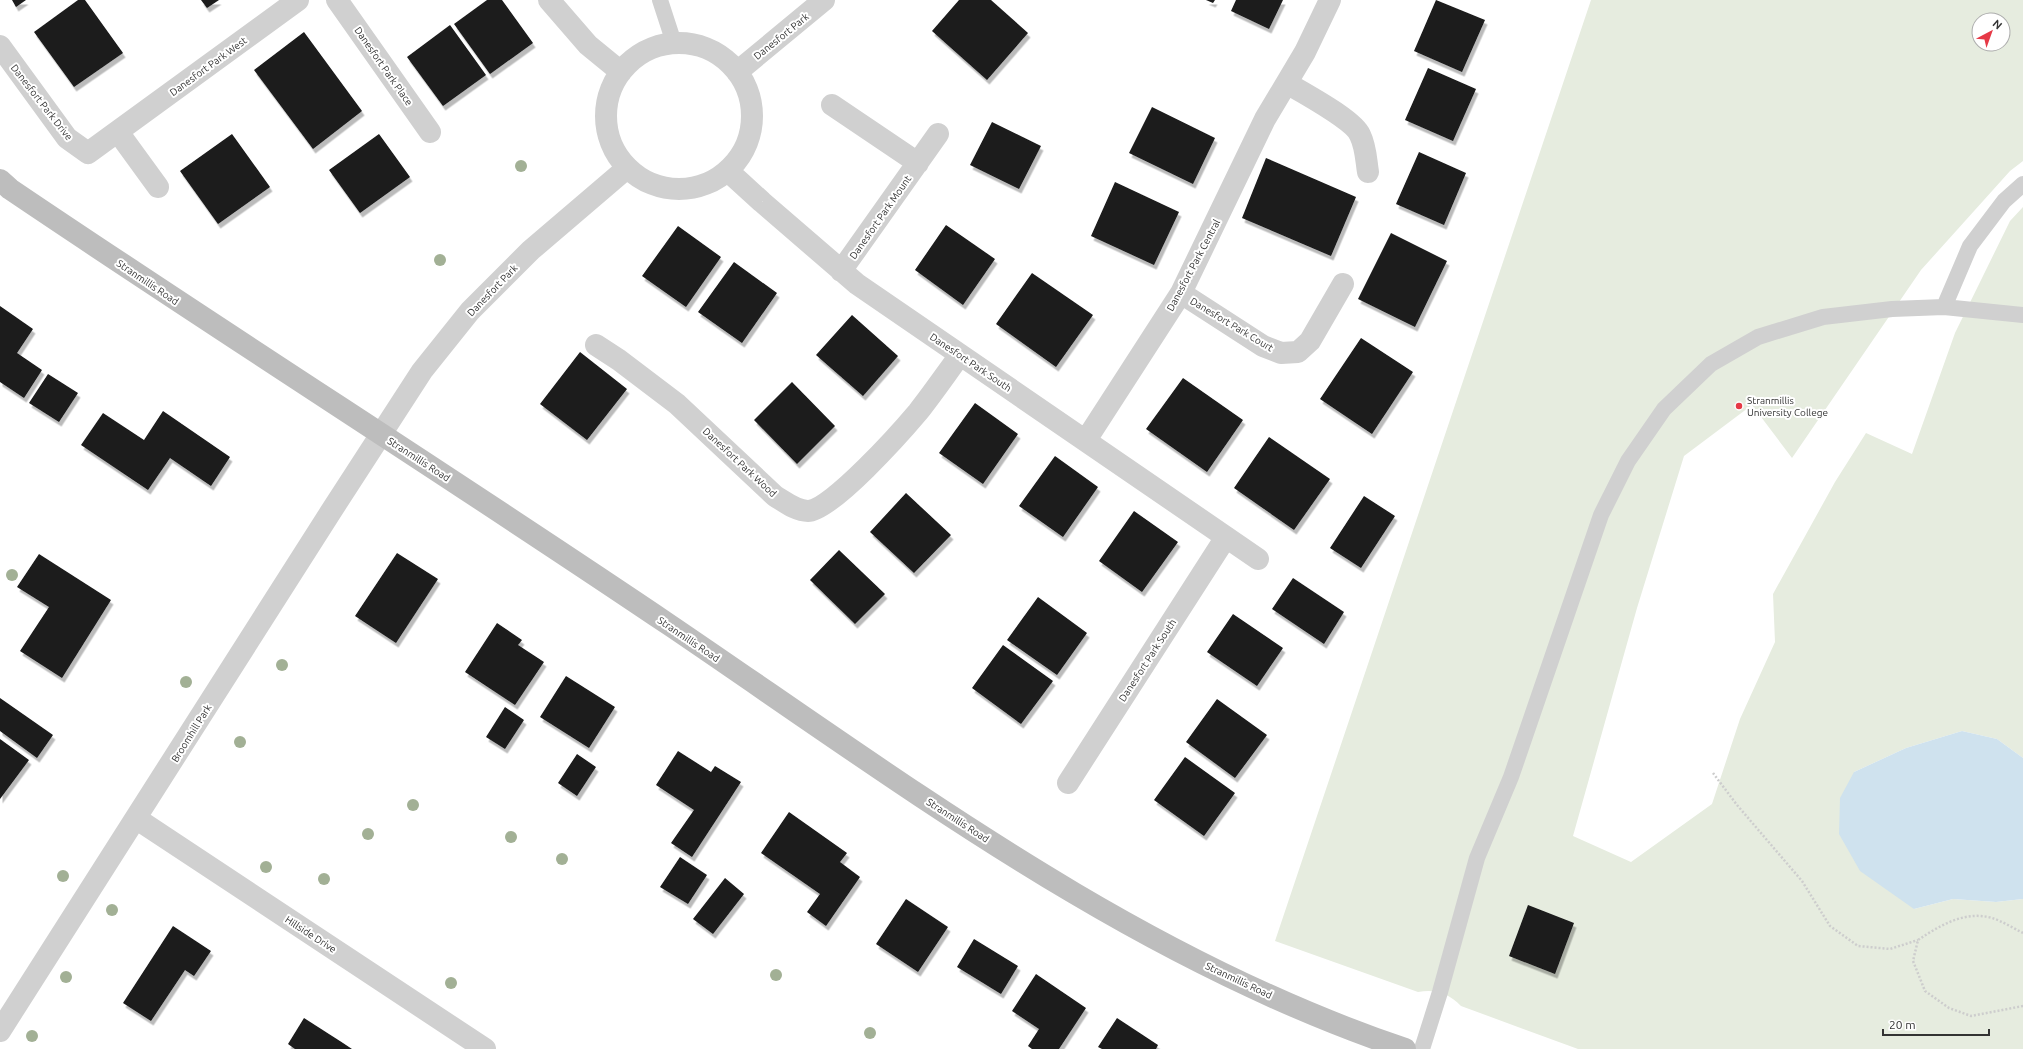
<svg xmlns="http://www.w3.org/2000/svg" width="2023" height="1049" font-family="Ubuntu,sans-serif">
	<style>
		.green { fill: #e6ecdf; fill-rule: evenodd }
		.water { fill: #cfe2ee }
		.building { fill: #1a1a1a; filter: url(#shadow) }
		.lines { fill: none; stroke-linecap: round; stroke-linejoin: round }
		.path { stroke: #cdcdcd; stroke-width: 2.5; stroke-dasharray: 2 2; stroke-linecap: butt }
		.lane { stroke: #d0d0d0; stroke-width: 16 }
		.street { stroke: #d0d0d0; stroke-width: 22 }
		.secondary { stroke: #bdbdbd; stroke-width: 22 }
		.tree { fill: #a2b095 }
		.poi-dot { fill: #e63946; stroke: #fff; stroke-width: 1.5 }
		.labels { text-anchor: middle; stroke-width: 4; stroke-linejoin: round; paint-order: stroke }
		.street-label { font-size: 10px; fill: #333; stroke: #fff }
		.poi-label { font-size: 10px; fill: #333; stroke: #fff; text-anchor: start }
	</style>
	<defs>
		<filter id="shadow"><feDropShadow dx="2.5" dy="4.5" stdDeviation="0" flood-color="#0004"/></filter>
	</defs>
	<rect width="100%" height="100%" fill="#fff"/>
	<path class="green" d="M1591,0H2023V161L2010,171L1921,270L1792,458L1752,405L1684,456L1637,608L1573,836L1631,862L1712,804L1740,719L1775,642L1773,594L1835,482L1866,433L1912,454L1955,333L2010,221L2023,207V758L1997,739L1962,731L1906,748L1854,772L1914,909L1953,899L1996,902L2023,899V1049H1578L1461,1006C1448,993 1436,989 1418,992L1275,941ZM1979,20H2003V44H1979Z"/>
	<path class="water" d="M1962,731L1997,739L2023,758V899L1996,902L1953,899L1914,909L1860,871L1839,834L1840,798L1854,772L1906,748Z"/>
	<path class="building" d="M12,0H26L16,7Z
		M78,0H85L123,53L74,87L34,32Z
		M201,0H219L207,8Z
		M487,0H502L533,43L490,74L454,24Z
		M959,0H991L1028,33L987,80L932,31Z
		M1206,0H1215L1213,3Z
		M1236,0H1283L1269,29L1231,11Z
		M1436,0L1485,20L1462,72L1414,51Z
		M450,25L486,75L443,106L407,57Z
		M304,32L362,111L313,149L254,70Z
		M1428,68L1476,89L1453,141L1405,120Z
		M1152,107L1215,138L1193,184L1129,153Z
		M992,122L1041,146L1019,189L970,165Z
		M232,134L270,187L218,224L180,171Z
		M379,134L410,177L360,213L329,170Z
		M1419,152L1466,173L1444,225L1396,204Z
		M1266,158L1356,197L1331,256L1242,218Z
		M1115,182L1179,212L1154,265L1091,236Z
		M946,225L995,259L963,305L915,270Z
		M678,226L721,257L686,307L642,276Z
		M1391,233L1447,261L1415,327L1358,299Z
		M734,262L777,293L742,343L698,312Z
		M1032,273L1093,315L1056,367L996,324Z
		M0,306L33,329L17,353L42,370L24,398L0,382Z
		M852,315L898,356L863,396L816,355Z
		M1361,338L1413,372L1372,434L1320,399Z
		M580,352L627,389L587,440L540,404Z
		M48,374L78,393L59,422L29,403Z
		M1183,378L1243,420L1207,472L1146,429Z
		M792,382L835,426L797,464L754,420Z
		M975,403L1018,434L983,484L939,453Z
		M163,411L230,457L211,486L170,458L148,490L81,445L103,413L144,440Z
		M1269,437L1330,479L1294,530L1234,488Z
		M1055,456L1098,487L1063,537L1019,506Z
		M906,493L951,535L914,573L870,532Z
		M1364,496L1395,516L1361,568L1330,548Z
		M1134,511L1178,542L1142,592L1099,561Z
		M839,550L885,594L855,624L810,580Z
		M397,553L438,579L396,643L355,616Z
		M39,554L111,600L62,678L20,651L49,607L17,587Z
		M1293,578L1344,612L1324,644L1272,609Z
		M1038,597L1087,633L1057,675L1007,640Z
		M1233,614L1283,648L1257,686L1207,652Z
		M497,623L522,640L518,645L544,662L515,705L465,672Z
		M1003,645L1053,681L1021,724L972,688Z
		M566,676L615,707L589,748L540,717Z
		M0,698L53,735L37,758L0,731Z
		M1217,699L1267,735L1235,778L1186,742Z
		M505,707L524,720L505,749L486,737Z
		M0,739L29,760L0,799Z
		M678,751L711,772L715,766L741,782L692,857L671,843L694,810L656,785Z
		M577,754L596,767L577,796L558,783Z
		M1185,757L1235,793L1204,836L1154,800Z
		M789,812L847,853L840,862L860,877L826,926L807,912L820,894L761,853Z
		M680,857L707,875L688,904L660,887Z
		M725,878L744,894L713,934L693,919Z
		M906,899L948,927L918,972L876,944Z
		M1528,905L1574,923L1555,974L1509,956Z
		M173,926L211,951L194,976L185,970L151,1021L123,1003Z
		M974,939L1018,966L1001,994L957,967Z
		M1036,974L1086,1008L1059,1049H1032L1028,1046L1039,1029L1012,1011Z
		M304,1018L343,1043L352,1049H295L288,1044Z
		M1117,1018L1158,1045L1156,1049H1102L1098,1047Z"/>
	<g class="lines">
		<path class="path" d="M1713,773L1737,805L1802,881L1830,926L1858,946L1890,949L1918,940
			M2023,933C2013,928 2002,921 1992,918C1965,910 1939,926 1918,940L1913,961L1925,991L1949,1008L1971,1016L2023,1006"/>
		<path class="lane" d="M660,0L674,43
			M1944,307L1970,246L2004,201L2023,184
			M1422,1049L1440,992L1477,858L1511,777L1601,515L1628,461L1664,409L1711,364L1758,337L1823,317L1892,309L1944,307L2023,315"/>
		<path class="street" d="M337,0L430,132
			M549,0L588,45L621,72
			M606 116a73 73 0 1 1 146 0a73 73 0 1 1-146 0Z
			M0,46L67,138L88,153L298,0
			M737,72L824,0
			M1287,83C1304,94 1353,119 1360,135C1366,147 1366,160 1368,172
			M832,105L918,163
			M118,132L158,187
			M728,171L762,202L857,284L1258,559
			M841,271L938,134
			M1181,293L1263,346L1281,353L1298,352L1310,341L1343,284
			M596,345L619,360L677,404L775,496C785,502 796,511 808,511C831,511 902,431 918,412C933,393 946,374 960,355
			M1086,440L1181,293L1265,119L1305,52L1330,0
			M1068,783L1226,537
			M137,819L485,1049
			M0,1031L330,513L422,371L470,311L531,250L627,168"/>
		<path class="secondary" d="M0,180L10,189C229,337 452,478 671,626C904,784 1134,958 1405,1049"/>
	</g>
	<g class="tree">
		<circle cx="521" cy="166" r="6"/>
		<circle cx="440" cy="260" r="6"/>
		<circle cx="12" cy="575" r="6"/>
		<circle cx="282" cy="665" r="6"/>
		<circle cx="186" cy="682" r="6"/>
		<circle cx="240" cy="742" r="6"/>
		<circle cx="413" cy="805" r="6"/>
		<circle cx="368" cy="834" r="6"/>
		<circle cx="511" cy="837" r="6"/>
		<circle cx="562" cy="859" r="6"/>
		<circle cx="266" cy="867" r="6"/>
		<circle cx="63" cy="876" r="6"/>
		<circle cx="324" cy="879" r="6"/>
		<circle cx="112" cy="910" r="6"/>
		<circle cx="776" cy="975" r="6"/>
		<circle cx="66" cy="977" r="6"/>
		<circle cx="451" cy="983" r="6"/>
		<circle cx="870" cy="1033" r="6"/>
		<circle cx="32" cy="1036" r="6"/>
	</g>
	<circle class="poi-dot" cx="1739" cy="406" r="4"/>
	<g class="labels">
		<g class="street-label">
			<text transform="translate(781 36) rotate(-39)" y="4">Danesfort Park</text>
			<text transform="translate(208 66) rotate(-36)" y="4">Danesfort Park West</text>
			<text transform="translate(384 66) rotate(55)" y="4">Danesfort Park Place</text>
			<text transform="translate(42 102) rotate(52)" y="4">Danesfort Park Drive</text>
			<text transform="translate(880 217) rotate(-55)" y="4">Danesfort Park Mount</text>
			<text transform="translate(1193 265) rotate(-62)" y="4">Danesfort Park Central</text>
			<text transform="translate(148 282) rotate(34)" y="4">Stranmillis Road</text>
			<text transform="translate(492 290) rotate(-46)" y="4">Danesfort Park</text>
			<text transform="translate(1232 324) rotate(31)" y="4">Danesfort Park Court</text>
			<text transform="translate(971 362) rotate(34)" y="4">Danesfort Park South</text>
			<text transform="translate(419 459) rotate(33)" y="4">Stranmillis Road</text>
			<text transform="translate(740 462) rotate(43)" y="4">Danesfort Park Wood</text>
			<text transform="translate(689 639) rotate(34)" y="4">Stranmillis Road</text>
			<text transform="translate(1147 660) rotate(-57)" y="4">Danesfort Park South</text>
			<text transform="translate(191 733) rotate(-58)" y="4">Broomhill Park</text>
			<text transform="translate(958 820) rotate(33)" y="4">Stranmillis Road</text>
			<text transform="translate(311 934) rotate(33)" y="4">Hillside Drive</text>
			<text transform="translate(1239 980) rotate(25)" y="4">Stranmillis Road</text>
		</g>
		<g class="poi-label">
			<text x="1747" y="404">Stranmillis<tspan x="1747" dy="12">University College</tspan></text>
		</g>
	</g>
	<g transform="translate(1991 32) rotate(41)"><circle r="19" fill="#ffffff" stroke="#adadad"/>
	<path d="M0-3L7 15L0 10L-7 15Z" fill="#e63946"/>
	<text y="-6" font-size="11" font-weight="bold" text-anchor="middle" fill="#333333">N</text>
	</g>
	<path d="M1883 1029v6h106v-6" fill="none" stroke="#333333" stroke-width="2"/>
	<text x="1889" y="1029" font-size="12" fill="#333333" stroke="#ffffff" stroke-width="3" paint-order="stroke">20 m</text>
</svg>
